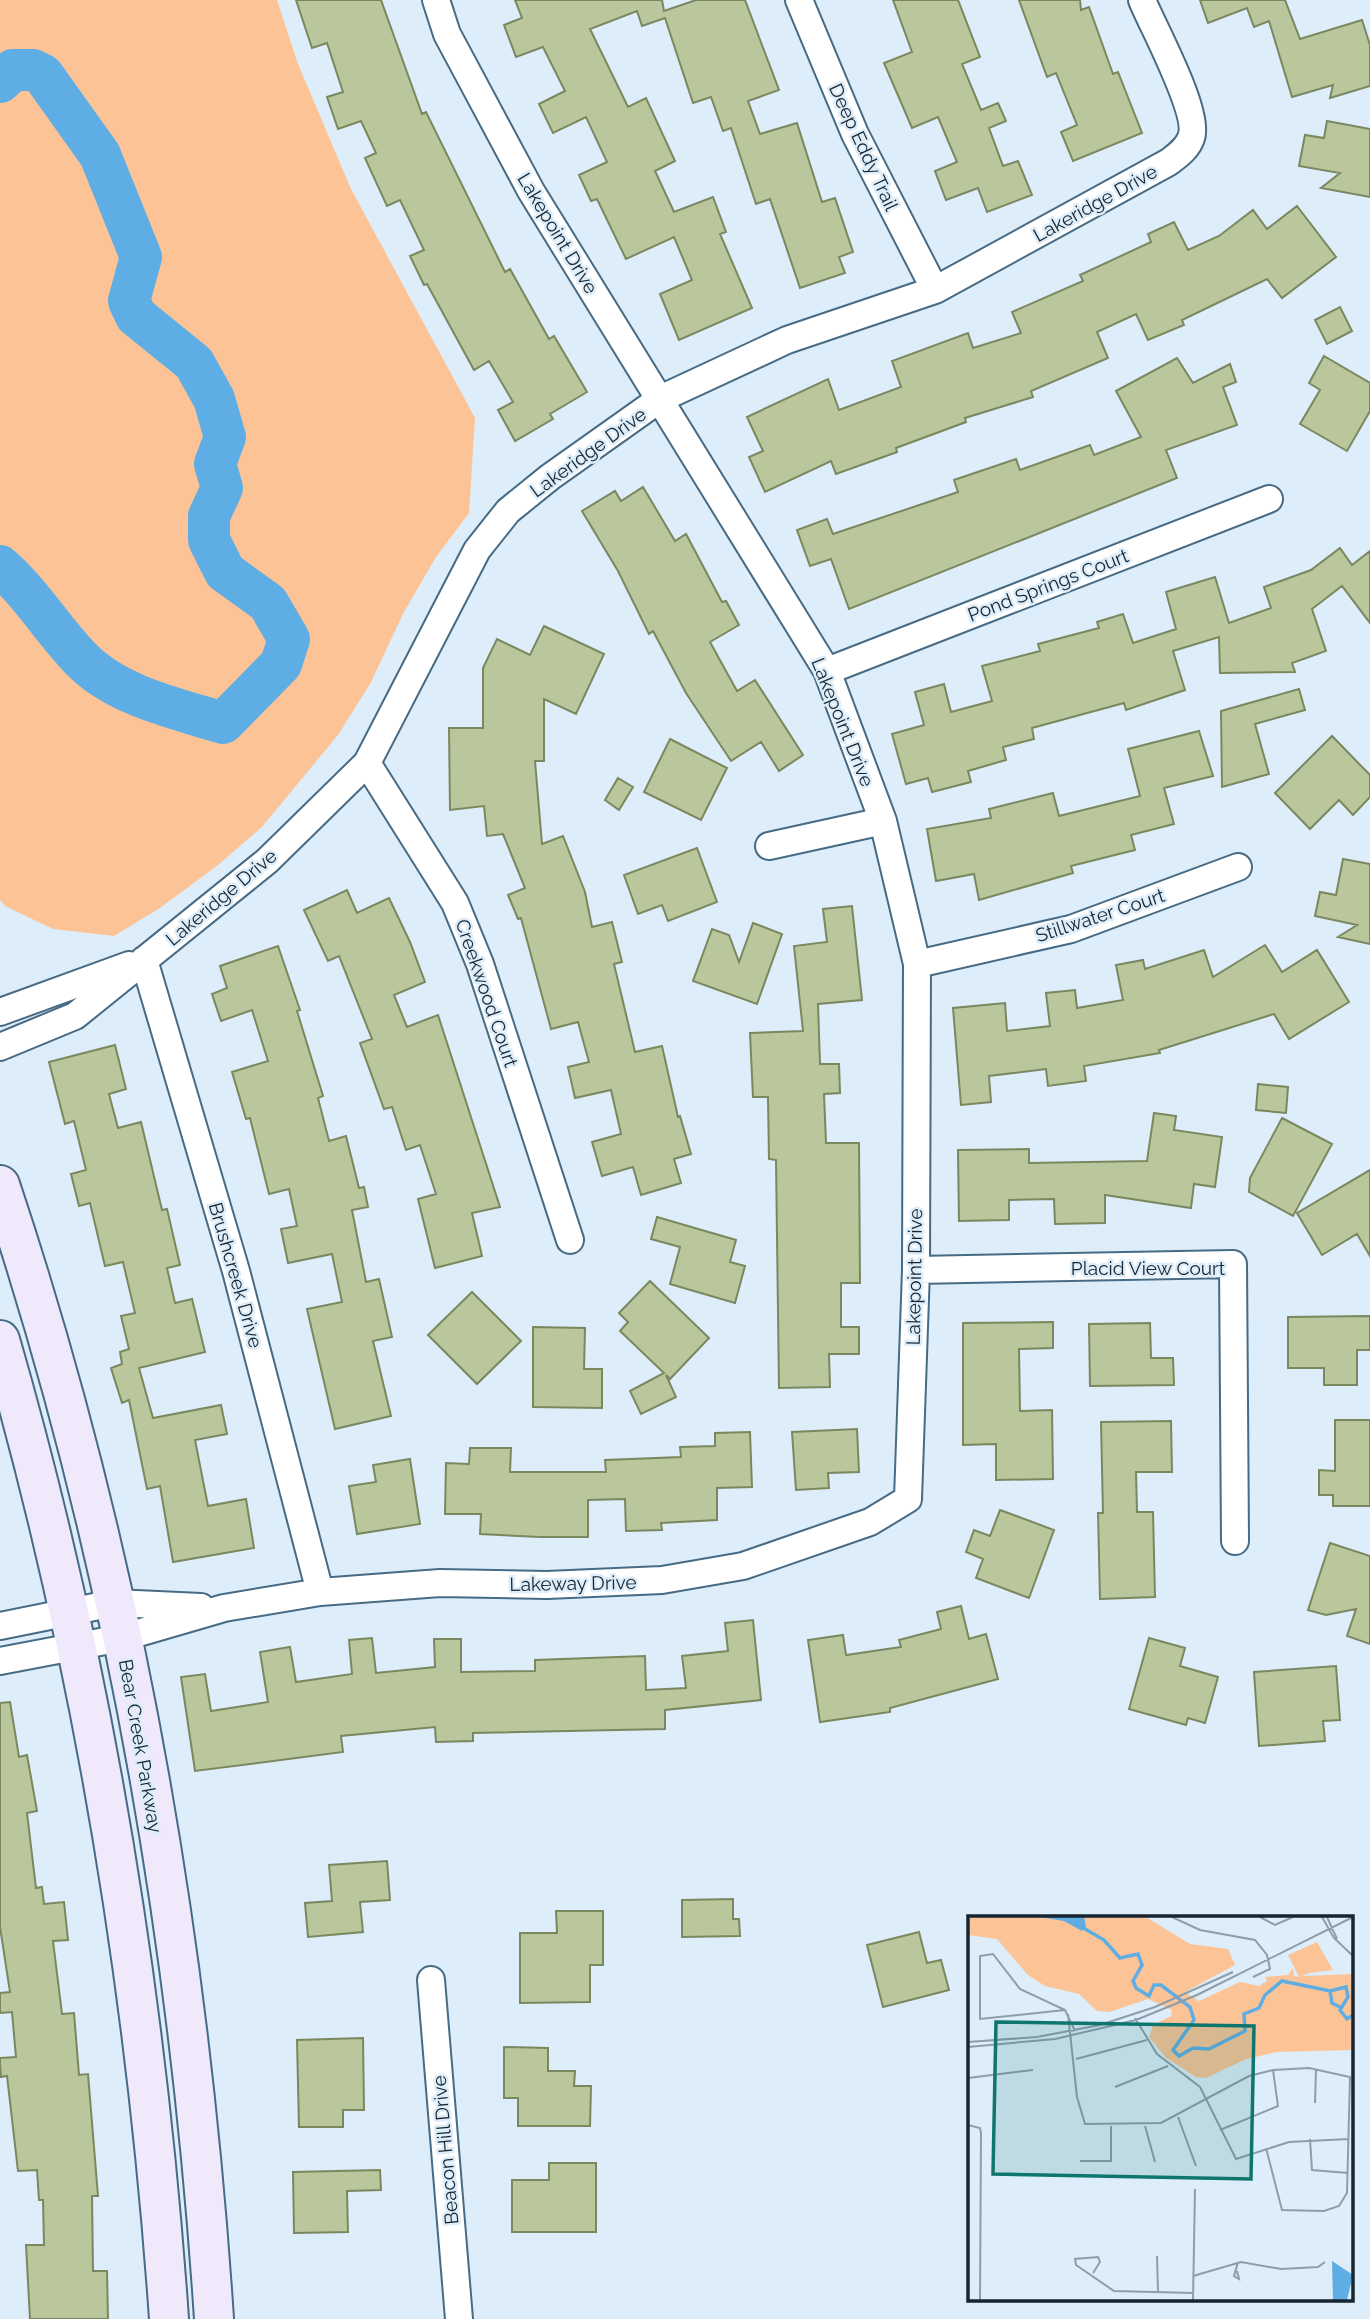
<svg xmlns="http://www.w3.org/2000/svg" width="1370" height="2319" font-family="Raleway,sans-serif">
	<style>
		.green { fill: #fcc496 }
		.lines { fill: none; stroke-linecap: round; stroke-linejoin: round }
		.river { stroke: #5eade4; stroke-width: 42 }
		.building { fill: #bac79d; stroke: #7b875f; stroke-width: 2 }
		.street-casing { stroke: #476b85; stroke-width: 30 }
		.secondary-casing { stroke: #476b85; stroke-width: 42 }
		.street { stroke: #fff; stroke-width: 26 }
		.secondary { stroke: #efe9fb; stroke-width: 38 }
		.labels { text-anchor: middle; stroke-width: 5; stroke-linejoin: round; paint-order: stroke }
		.street-label { font-size: 19px; fill: #162530; stroke: #ddedf9 }
		.inset-river { fill: none; stroke: #5eade4; stroke-width: 3.5 }
		.inset-road { fill: none; stroke: #8d9da9; stroke-width: 2 }
		.view { fill: #0f766e; fill-opacity: 0.15; stroke: #0f766e; stroke-width: 3.5 }
		.inset-edge { fill: none; stroke: #162530; stroke-width: 3.5 }
	</style>
	<rect width="100%" height="100%" fill="#ddedf9"/>
	<path class="green" d="M0,0H277L298,64L351,189L475,418L469,513L436,557L404,612L370,684L338,735L261,828L218,865L160,908L114,936L53,929L5,906L0,900Z"/>
	<g class="lines">
		<path class="river" d="M0,82L13,70H33L43,75L100,155L141,257L129,301L136,316L194,363L214,399L225,437L215,464L222,488L209,516V540L225,572L268,603L289,639L281,664L223,723C175,708 117,696 81,659C53,630 31,593 0,566"/>
	</g>
	<path class="building" d="M296,0H381L422,114L426,112L505,272L510,269L549,339L554,336L587,392L550,414L553,419L515,441L498,410L513,402L489,361L474,370L427,284L424,285L410,256L424,250L400,200L387,206L365,158L376,153L361,121L338,129L327,97L343,92L327,43L312,48Z
		M515,0H662L664,11L696,0H745L779,90L748,101L760,134L797,123L822,202L835,198L853,252L839,257L845,273L800,288L770,199L756,204L731,128L723,131L711,97L693,103L665,18L642,26L637,11L590,29L628,107L646,98L675,161L655,171L674,212L713,197L726,232L720,234L752,308L679,340L660,294L692,280L674,237L626,259L597,199L591,201L579,175L607,162L586,117L553,133L539,104L565,91L543,47L516,57L504,25L522,18Z
		M893,0H958L980,57L962,64L981,110L998,103L1006,121L989,128L1003,166L1018,161L1032,195L987,212L978,188L946,200L935,171L957,162L938,117L912,128L884,63L912,52Z
		M1019,0H1080L1081,10L1089,7L1113,74L1118,72L1142,133L1073,161L1061,132L1077,125L1056,73L1047,77Z
		M1200,0H1285L1300,39L1362,20L1370,45V86L1330,98L1333,85L1292,97L1269,21L1254,27L1247,8L1208,23Z
		M1327,121L1370,129V197L1321,188L1340,173L1299,166L1305,135L1324,138Z
		M1297,206L1336,257L1282,298L1267,279L1182,320L1184,325L1148,340L1136,314L1097,332L1108,358L1031,391L1033,397L965,418L966,422L896,448L897,452L836,474L831,461L765,492L749,457L763,451L747,417L828,379L839,410L901,387L892,361L968,333L973,348L1021,333L1012,312L1083,281L1080,275L1151,242L1148,234L1174,222L1188,250L1219,236L1253,210L1267,229Z
		M1340,307L1352,331L1327,344L1315,320Z
		M1324,356L1370,383V411L1347,451L1300,424L1320,390L1309,383Z
		M1177,358L1193,383L1230,364L1236,382L1223,387L1237,425L1166,450L1177,478L849,609L831,559L810,566L797,530L827,519L833,534L958,492L954,480L1016,459L1020,470L1090,445L1094,455L1141,437L1116,391Z
		M643,487L675,541L686,534L722,602L726,601L739,625L710,642L737,691L755,680L803,755L779,771L761,742L731,761L686,693L653,631L649,634L618,571L582,511L615,491L621,501Z
		M1340,548L1352,565L1370,551V623L1342,586L1312,609L1326,651L1292,663L1295,672L1220,673L1219,637L1173,651L1185,690L1126,710L1124,703L1032,728L1034,739L1003,747L1006,760L968,771L971,782L932,792L928,778L906,784L892,734L924,725L915,692L944,684L951,712L992,701L982,666L1040,651L1038,644L1099,628L1097,622L1123,614L1133,643L1176,629L1166,592L1215,577L1229,623L1271,608L1264,587L1311,570Z
		M544,626L604,654L576,714L544,699V761H535L542,844L563,836L585,892L592,927L612,922L622,962L614,964L635,1052L662,1046L678,1117L680,1116L691,1154L674,1159L681,1183L641,1195L633,1167L602,1176L592,1142L621,1134L611,1090L575,1098L568,1067L589,1062L578,1022L551,1029L521,918L518,919L508,895L525,888L503,834L487,836L484,806L450,810L449,728H483V668L497,639L530,655Z
		M1299,689L1305,710L1255,724L1269,774L1222,787L1221,711Z
		M1199,731L1213,776L1164,788L1174,824L1131,835L1135,850L1071,866L1073,873L979,900L974,874L936,881L927,829L991,818L989,809L1053,793L1059,816L1140,796L1128,749Z
		M1332,736L1370,775V797L1353,815L1339,800L1310,829L1275,793Z
		M670,739L727,768L701,820L644,792Z
		M618,778L633,787L619,810L605,800Z
		M697,848L717,902L668,921L662,905L638,914L624,875Z
		M1343,859L1370,864V944L1338,937L1357,925L1315,916L1320,892L1336,895Z
		M347,890L357,913L389,898L410,942L425,982L394,995L407,1027L438,1015L500,1207L472,1213L482,1256L435,1268L418,1199L436,1194L420,1145L406,1150L392,1107L384,1109L360,1043L372,1039L339,956L328,961L304,910Z
		M852,906L862,1000L818,1004L820,1064H839L840,1093L824,1094L826,1143H859L860,1283H841V1327H859V1354H829L830,1387L779,1388L776,1160L769,1159L768,1097H753L750,1033L803,1031L794,946L827,942L823,909Z
		M753,923L782,934L757,1004L693,981L712,929L729,935L739,962Z
		M1265,945L1282,972L1317,950L1349,1002L1289,1039L1274,1014L1159,1050L1160,1053L1084,1066L1086,1081L1048,1086L1046,1069L989,1076L991,1102L961,1105L953,1008L1005,1003L1007,1031L1050,1026L1046,993L1075,990L1077,1008L1123,1000L1116,965L1143,960L1145,969L1204,950L1213,977Z
		M278,946L300,1010L297,1011L323,1096L318,1098L329,1141L346,1136L359,1188L364,1187L368,1207L352,1210L366,1282L379,1279L392,1337L373,1341L391,1416L335,1429L307,1309L342,1302L332,1254L288,1263L281,1229L297,1226L289,1189L269,1194L250,1118L246,1119L232,1072L268,1061L252,1010L221,1021L212,994L227,988L220,966Z
		M115,1045L126,1089L109,1094L118,1128L141,1122L162,1210L167,1209L180,1265L167,1268L175,1303L192,1299L205,1352L139,1368L153,1418L221,1405L227,1434L195,1440L208,1506L246,1499L254,1548L173,1562L160,1486L147,1489L129,1400L122,1403L111,1368L122,1364L120,1352L129,1349L121,1316L135,1313L123,1262L105,1266L90,1203L79,1206L71,1174L86,1170L74,1121L65,1124L49,1062Z
		M1258,1084L1288,1087L1286,1113L1256,1110Z
		M1154,1113L1176,1116L1174,1130L1222,1137L1215,1187L1194,1184L1191,1208L1105,1195V1223L1055,1224L1054,1199L1009,1200V1220L959,1221L958,1150L1029,1149V1163L1147,1161Z
		M1282,1118L1332,1144L1293,1216L1249,1192L1250,1178Z
		M1370,1170V1256L1357,1234L1322,1255L1297,1213Z
		M657,1217L736,1240L730,1262L745,1266L735,1303L670,1284L680,1247L651,1239Z
		M650,1281L709,1338L670,1379L666,1375L676,1397L641,1414L630,1391L664,1373L620,1331L628,1322L619,1313Z
		M472,1292L521,1341L477,1384L428,1335Z
		M1370,1316V1350H1357V1385H1324V1368H1288V1317Z
		M1053,1322V1348L1019,1349L1020,1411L1052,1410L1053,1479L996,1480V1444L963,1445V1323Z
		M1150,1323L1151,1358H1173L1174,1385L1090,1386L1089,1324Z
		M533,1327L585,1328L584,1369H602V1408L533,1407Z
		M1335,1420H1370V1506H1333V1495H1319V1470L1335,1471Z
		M1171,1421L1172,1472H1136L1137,1512H1153L1155,1597L1100,1599L1098,1513H1103L1101,1422Z
		M857,1429L859,1472L828,1473L829,1488L796,1490L792,1432Z
		M750,1432L752,1487L717,1488V1520L661,1523L662,1530L626,1531L625,1499L588,1500V1537H540L480,1534L481,1514H445L446,1463L469,1464L470,1448H511L510,1472H606L605,1460L681,1457L680,1447L715,1446V1433Z
		M410,1459L420,1524L357,1534L349,1486L376,1482L373,1465Z
		M1000,1510L1054,1530L1029,1598L976,1578L983,1559L966,1552L974,1530L990,1536Z
		M1330,1543L1370,1556V1644L1347,1636L1356,1609L1326,1615L1308,1610Z
		M961,1606L969,1639L986,1634L998,1679L890,1708V1712L820,1722L808,1640L843,1635L846,1655L901,1647L899,1640L941,1629L937,1612Z
		M753,1620L761,1700L665,1710V1729L473,1733V1741L436,1742L435,1727L341,1736L343,1752L195,1771L181,1677L205,1674L211,1711L268,1702L260,1652L290,1647L296,1682L352,1674L349,1640L372,1638L376,1673L435,1667L434,1639H461V1672L535,1671V1660L645,1656L646,1690L686,1688L682,1656L728,1651L725,1623Z
		M1149,1638L1185,1648L1180,1666L1218,1677L1205,1723L1188,1718L1186,1725L1129,1709Z
		M1336,1666L1340,1720L1323,1721L1325,1741L1259,1746L1254,1672Z
		M10,1702L19,1757L27,1755L37,1811L27,1813L36,1888L42,1887L44,1904L64,1902L68,1940L53,1941L62,2014L74,2013L79,2075L88,2074L98,2196H92L93,2271H107L108,2319H30L26,2245H44L43,2200H39L37,2170L18,2171L7,2076L1,2077L0,2063V2058L16,2057L12,2012L0,2013V1993L10,1992L0,1927V1703Z
		M387,1861L390,1900L360,1902L363,1932L308,1937L305,1903L332,1901L329,1865Z
		M733,1899V1919H739L740,1936L682,1937V1900Z
		M556,1911H603V1965H590V2002L520,2003V1933H557Z
		M919,1932L927,1963L941,1960L949,1990L883,2007L867,1945Z
		M363,2038L364,2110H343V2127H299L297,2040Z
		M504,2047L548,2048V2071H575L574,2086H591L590,2126H518V2098H504Z
		M549,2163H596V2232H512V2180H549Z
		M380,2170L381,2190L347,2191L348,2232L294,2233L293,2172Z"/>
	<g class="lines">
		<defs>
			<path id="street" d="M799,0L855,134L935,290
				M827,671L1269,499
				M367,763L455,903L480,964L570,1240
				M769,846L883,821
				M144,960L236,1271L320,1592
				M917,964L1071,929L1238,867
				M0,1012L129,965
				M0,1047L75,1016L267,861L367,763L477,550L508,511L550,477L660,399L787,340L935,290L1169,162C1178,155 1187,149 1191,138C1201,114 1153,27 1142,0
				M916,1270L1233,1264L1235,1541
				M0,1626L114,1603L201,1607
				M0,1661L121,1638L224,1608L320,1592L440,1583L547,1585L662,1580L743,1566L870,1522L908,1499L916,1270L917,964L883,821L827,671L531,191L447,34L436,0
				M431,1980L459,2319"/>
			<path id="secondary" d="M0,1185C122,1550 189,1936 214,2319
				M0,1340C92,1659 146,1988 169,2319"/>
		</defs>
		<use href="#street" class="street-casing"/>
		<use href="#secondary" class="secondary-casing"/>
		<use href="#street" class="street"/>
		<use href="#secondary" class="secondary"/>
	</g>
	<g class="labels">
		<g class="street-label">
			<text transform="translate(864 147) rotate(65)" y="7">Deep Eddy Trail</text>
			<text transform="translate(1095 203) rotate(-29)" y="7">Lakeridge Drive</text>
			<text transform="translate(558 233) rotate(59)" y="7">Lakepoint Drive</text>
			<text transform="translate(588 452) rotate(-36)" y="7">Lakeridge Drive</text>
			<text transform="translate(1048 585) rotate(-21)" y="7">Pond Springs Court</text>
			<text transform="translate(843 722) rotate(68)" y="7">Lakepoint Drive</text>
			<text transform="translate(221 897) rotate(-40)" y="7">Lakeridge Drive</text>
			<text transform="translate(1100 915) rotate(-18)" y="7">Stillwater Court</text>
			<text transform="translate(487 993) rotate(71)" y="7">Creekwood Court</text>
			<text x="1148" y="1275">Placid View Court</text>
			<text transform="translate(236 1275) rotate(74)" y="7">Brushcreek Drive</text>
			<text transform="translate(914 1277) rotate(-89)" y="7">Lakepoint Drive</text>
			<text transform="translate(573 1583) rotate(-1)" y="7">Lakeway Drive</text>
			<text transform="translate(141 1746) rotate(80)" y="7">Bear Creek Parkway</text>
			<text transform="translate(445 2150) rotate(-95)" y="7">Beacon Hill Drive</text>
		</g>
	</g>
	<g transform="translate(968 1916)">
		<rect width="385" height="385" fill="#ddedf9"/>
		<path d="M0,1H178L222,28L260,33L267,49L217,76L231,85L272,66L291,70L299,65L297,61L320,59L325,52L326,60L331,61L320,39L349,26L365,54L341,57L334,60L385,58V134L309,136L278,143L238,162L228,161L198,142L181,121L185,109L203,100L204,94L180,83L141,96L129,95L111,78L77,70L60,59L29,23L0,19Z" fill="#fcc496"/>
		<path d="M72,1H116L118,10L114,15L96,5ZM364,345L385,359L379,384H365Z" fill="#5eade4"/>
		<path class="inset-river" d="M112,10L136,24L152,42L170,38L174,49L165,65L168,72L181,80L186,69H193L222,91L226,104L205,134L211,140L225,132L241,133L277,115L276,98L291,92L297,79L314,65L362,75L378,71L380,81L372,94L379,103L385,99M362,75L364,87L372,91"/>
		<path class="inset-road" d="M204,1L232,14L287,24L299,39L302,53L285,61M292,1L307,9L325,1M354,1L366,22L385,40M359,1L369,23M97,94L12,103V40L25,38L52,73L97,94L107,115M100,98L109,181L117,208L193,207L281,160L305,154L341,152L382,161L379,277L371,290L356,295L314,294L298,232M167,102L189,138L232,171L268,243L321,226L381,223M0,126L69,121L132,109L187,91L265,56M0,131L87,123L168,104L229,79L385,1M108,143L179,124M0,162L65,154M147,171L200,150M347,187L348,153M210,201L228,250M0,209L12,212L13,217L12,384M177,210L187,246M252,214L310,190L305,154M342,223L344,254L380,257M112,245H143V210M189,340L190,376M269,355L271,363L266,360L270,346M125,357L132,346L130,341L107,343L108,349L146,375L225,377M225,360L273,346L313,353L350,351L357,346M225,384L227,273"/>
		<path class="view" d="M28,106L286,110L283,263L25,258Z"/>
		<rect width="385" height="385" class="inset-edge"/>
	</g>
</svg>
